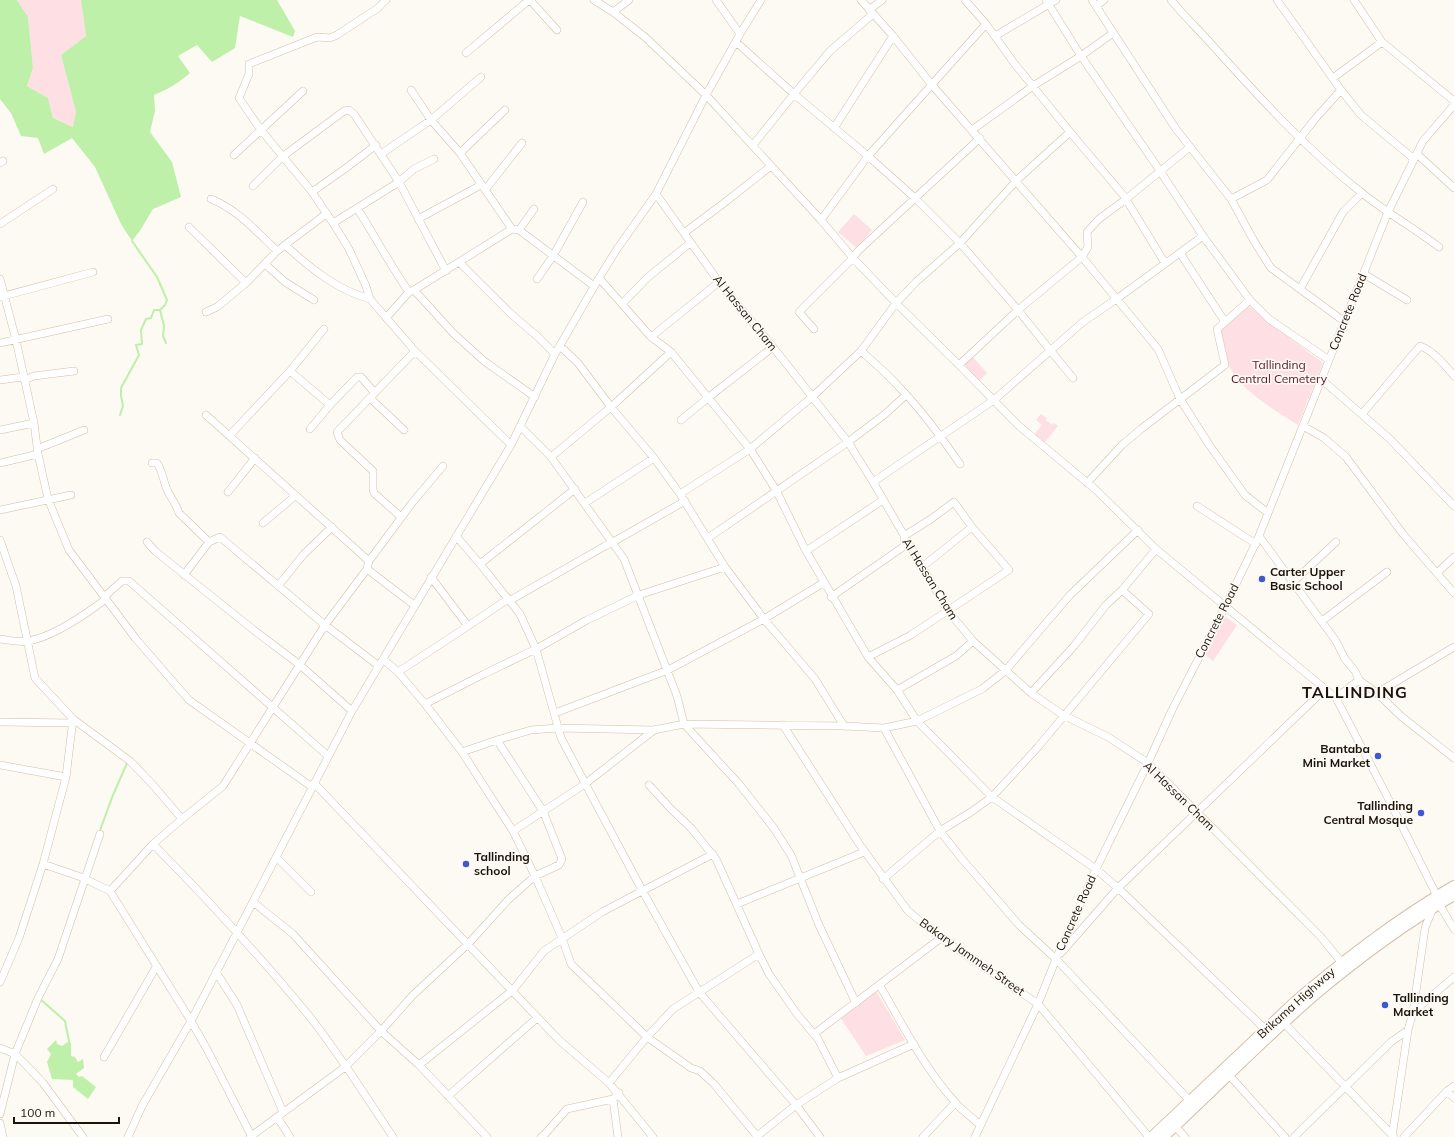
<svg xmlns="http://www.w3.org/2000/svg" width="1454" height="1137" font-family="Mulish,sans-serif">
	<style>
		.green { fill: #fddfe4 }
		.water { fill: #bef0a9 }
		.lines { fill: none; stroke-linecap: round; stroke-linejoin: round }
		.stream { stroke: #bef0a9; stroke-width: 2 }
		.minor-casing { stroke: #d4bea4; stroke-width: 8 }
		.highway-casing { stroke: #d4bea4; stroke-width: 12 }
		.minor { stroke: #fff; stroke-width: 7 }
		.highway { stroke: #fff; stroke-width: 10 }
		.poi-dot { fill: #3d59cc; stroke: #fdf9f3; stroke-width: 1.5 }
		.labels { text-anchor: middle; stroke-width: 3.5; stroke-linejoin: round; paint-order: stroke }
		.street-label { font-size: 12px; fill: #1c140b; stroke: #fdf9f3 }
		.park-label { font-size: 12px; fill: #5f132c; stroke: #fdf9f3 }
		.poi-label { font-size: 12px; font-weight: bold; fill: #1c140b; stroke: #fdf9f3; text-anchor: start }
		.district-label { font-size: 16px; font-weight: bold; letter-spacing: 1px; fill: #1c140b; stroke: #fdf9f3 }
	</style>
	<rect width="100%" height="100%" fill="#fdf9f3"/>
	<path class="green" d="M17,0H81L86,36L61,55L76,112L74,127L53,118L48,98L27,86L33,68L28,17Z
		M854,214L872,230L857,248L838,232Z
		M1249,306L1271,324L1323,363L1298,425C1275,410 1242,392 1229,366C1223,356 1222,342 1219,331Z
		M973,357L987,373L979,381L964,364Z
		M1041,414L1047,418L1046,420L1052,425L1054,423L1058,426L1045,442L1035,434L1042,425L1036,420Z
		M1221,614L1237,625L1213,661L1203,653Z
		M876,991L905,1040L866,1056L840,1017Z"/>
	<path class="water" d="M0,0H17L28,17L33,68L27,86L48,98L53,118L73,127L76,112L61,55L86,36L81,0H277L295,31L293,37L240,16L235,48L212,62L197,45L178,56L190,73C179,83 168,89 154,95L155,111L150,132L172,162L181,197L153,209L141,229L132,241L121,224L95,167L72,138L44,154L38,138L21,136L11,113L0,99Z
		M56,1040L57,1044L62,1046L69,1041L71,1043V1056L75,1057L78,1062L83,1059L84,1068L76,1074L79,1077L82,1076L96,1087L88,1099L73,1087V1080L52,1079L47,1062L51,1054L47,1049Z"/>
	<g class="lines">
		<path class="stream" d="M132,241L157,277L167,300L165,305L160,310L164,326L163,336L166,343
			M120,415L123,406L121,396V388L139,355L136,345L142,344L141,330L146,319L151,318L154,310H160
			M99,833L113,795L128,761
			M39,998L65,1021L69,1041"/>
		<defs>
			<path id="minor" d="M386,0L378,8L337,35L330,38L317,37L249,64V74L239,98L261,130L312,192L333,223L349,249L366,286L370,299L415,351L511,445
				M530,0L557,30
				M594,0L613,12L645,37L706,95L821,220L853,258L896,303L959,365L1018,425L1096,490L1156,549L1336,698L1386,794L1437,896L1442,909L1454,929
				M716,0L740,34
				M861,0L893,36L932,85L1082,257L1158,349L1180,399L1210,446L1245,495L1268,513
				M965,0L986,24L1014,63L1070,132L1124,196L1165,263
				M1046,0L1081,56L1156,165L1203,236L1250,300L1269,319L1329,360
				M1092,0L1176,129L1231,199L1254,241L1271,268L1345,322
				M1171,0C1184,16 1200,31 1214,47C1260,98 1307,150 1362,193C1387,213 1414,228 1439,247
				M1277,0L1341,90L1361,115L1414,159
				M1354,0L1382,42L1454,101
				M1096,6L1104,0
				M869,10L882,0
				M613,12L629,0
				M995,36L1056,0
				M736,42L794,94L868,156L915,198L960,243L1018,310L1050,350L1073,378
				M466,53L529,0
				M1333,78L1382,42
				M411,90L431,120L460,153L512,229L519,230L594,286
				M834,128L893,36
				M972,130L1033,86L1081,56L1113,33
				M753,145L794,94L830,51L873,14
				M460,153L505,110
				M381,154L431,120L481,77
				M1417,154L1454,188
				M234,155L303,91
				M0,163L3,161
				M253,186L282,157L344,111L349,110L354,114L399,182L446,271
				M485,190L522,143
				M312,192L346,168L376,145
				M656,194L719,282L773,347L848,442L873,482L948,611L973,641L1031,693L1063,715L1108,737L1148,763L1321,937L1342,963
				M211,199C237,209 257,232 277,251
				M1231,199L1267,180L1315,119L1341,90
				M357,208C375,236 390,265 409,292
				M418,219L481,185
				M821,220L868,156L986,24
				M333,223L399,182L414,169L434,159
				M0,224L53,189
				M189,227L246,283
				M519,230L534,209
				M684,233L724,203L771,166
				M285,245C310,268 337,290 370,299
				M1180,253L1225,322
				M460,263L510,313L538,337L555,354
				M265,264L285,282L314,300
				M1364,274L1407,300
				M599,278L651,337L671,352L750,449L776,490L806,551L868,657L897,690L917,721L992,797L1096,869L1118,888L1266,1030
				M0,279L16,340L34,423L38,454L48,499L69,550L136,639L189,700L312,787
				M537,279L553,256L583,202
				M1300,289L1343,212L1362,193
				M414,290L454,334L484,361L535,397
				M0,297L93,272
				M622,304L647,278L690,243
				M206,312L217,307L246,283L277,251L326,214
				M386,318L409,292L414,290L512,229
				M814,329L799,312L853,258L858,251L980,138
				M651,337L719,282
				M0,343L108,319
				M560,346L578,363L611,407L654,458L680,494L725,567L764,619L815,679L844,726
				M861,351C875,363 889,376 901,389C923,412 942,438 960,464
				M959,365L1018,310L1082,257L1088,247L1087,232L1099,219L1126,199L1190,147
				M290,371L330,405
				M1321,379L1390,439L1454,506
				M0,380L23,377
				M24,380L34,376L74,371
				M370,398L404,430
				M1362,414L1420,346C1433,350 1446,366 1454,376
				M206,415L369,561
				M681,420L709,397L773,347
				M520,426L551,457L624,559L677,696L684,724L739,784L773,827L791,855L819,925L856,1003
				M1303,426L1324,438L1346,457L1403,534L1454,593
				M310,429L330,405L357,377H361L375,393
				M0,430L34,423
				M230,435L290,371L324,329
				M37,449L84,430
				M551,457L611,407L671,352
				M0,463L38,454
				M152,463H157C162,470 163,479 166,487C169,496 176,503 179,513L209,542
				M873,482L994,400L1083,322L1118,298L1203,236
				M1087,483L1122,445L1141,429L1225,365L1217,329L1250,300
				M228,492L255,458
				M680,494L750,449L812,397L861,351L896,303L916,282L960,243L1017,180L1070,132
				M585,503L654,458
				M1197,506L1256,544
				M0,510L71,495
				M401,517L374,493L373,489V471L340,440L337,432L415,351
				M263,523L295,496
				M456,536L480,564L520,614L536,649L561,738L642,890L699,992L796,1105L820,1137
				M1259,536L1336,641L1345,659L1355,671L1359,680L1377,693L1402,717L1454,758
				M708,538L848,442L884,415L906,395
				M0,540L16,586L35,678L73,719L130,761L153,785L182,819
				M147,542L155,551L255,631L300,665L352,711
				M806,551L883,500
				M480,564L575,489
				M922,567L972,527
				M367,569L414,605
				M1437,573L1454,557
				M184,575L209,542L220,537L325,625L379,666
				M431,577L468,626
				M1293,582L1336,542
				M278,586L304,554L332,527
				M104,597L122,581H129L328,756
				M831,597L903,547L905,544L904,536L931,519L954,502L972,527L1009,570L911,635L868,657
				M509,601L605,546L613,542L685,501
				M1322,621L1387,572
				M0,639C9,640 19,643 28,641C53,637 86,614 106,599
				M383,659L398,672L425,704L462,752L513,831L535,876L562,938L571,964L647,1037L691,1068L700,1071L714,1084L757,1136
				M398,672L468,626L508,599
				M897,690L956,656L973,641
				M1031,693L1074,646L1106,605L1122,590L1156,549
				M1377,693L1454,647
				M1336,698L1359,680
				M425,704L484,674L536,649L587,620L639,595L725,567
				M555,713L668,670L764,619L823,583
				M0,722L73,723
				M783,725L860,845L908,911L941,938L1038,1004L1149,1137
				M884,728L940,831L962,859L1019,925L1056,959L1190,1101
				M462,752L497,740L531,730L558,728L654,730L684,724L844,726L884,728L917,721L982,689L1005,671L1070,595L1138,530
				M0,765L66,777
				M314,783L559,1040L609,1083L653,1137
				M649,785L670,808L691,828L716,859L759,954L769,974L797,1014L818,1039L838,1078
				M513,831L585,784L654,730
				M153,844C207,899 261,957 310,1017C340,1055 366,1097 393,1137
				M276,857L311,892
				M43,864L81,877L110,891L191,1021L208,1051L252,1137
				M883,879L940,831L971,812L992,797L1038,747L1149,614L1122,590
				M110,891L153,844L182,819L223,786L325,625L367,569L369,561L412,503L443,466
				M253,902L293,934L381,1031L419,1065L487,1137
				M737,904L864,852
				M1061,953L1118,888L1325,689
				M216,972L237,1005L283,1112
				M0,982L19,938L43,864L66,777L73,719
				M880,986C903,1025 924,1068 955,1102C962,1111 972,1117 980,1125
				M1413,1012L1454,977
				M1284,1023L1394,1137
				M814,1034L941,938
				M0,1048L15,1054L27,1066L43,1083L83,1137
				M104,1057L156,967
				M419,1065L513,990L544,951L602,912L713,854
				M1229,1075L1285,1137
				M609,1083L647,1037L673,1009L759,954
				M1447,1091L1454,1098
				M448,1096L537,1018
				M613,1099L618,1137
				M0,1114L15,1054L38,998L58,959L100,834
				M277,1117L290,1137
				M0,1123L3,1137
				M1175,1126L1185,1137
				M128,1137L142,1106L191,1021L352,711L511,445L555,354L599,278L617,249L656,194L706,95L740,34L761,0
				M250,1137L345,1067L381,1031L413,995L468,944L509,899L535,876L559,865L562,859L543,811L497,740
				M541,1137L545,1134L567,1109L613,1099L619,1093
				M756,1137L796,1105L838,1078L914,1044
				M923,1137L955,1103
				M975,1137L1038,1004L1056,959L1096,869L1148,763L1172,710L1225,607L1259,536L1388,212L1423,141L1454,105
				M1294,1137L1391,1042L1408,1030
				M1392,1137L1408,1030L1413,1012L1425,928L1433,908
				M1404,1137L1447,1091L1454,1086"/>
			<path id="highway" d="M1152,1137L1296,1001C1346,959 1397,919 1454,886
				M1163,1137C1215,1089 1264,1038 1318,992C1361,956 1406,923 1454,895"/>
		</defs>
		<use href="#minor" class="minor-casing"/>
		<use href="#highway" class="highway-casing"/>
		<use href="#minor" class="minor"/>
		<use href="#highway" class="highway"/>
	</g>
	<g class="poi-dot">
		<circle cx="1262" cy="579" r="4"/>
		<circle cx="1378" cy="756" r="4"/>
		<circle cx="1421" cy="813" r="4"/>
		<circle cx="466" cy="864" r="4"/>
		<circle cx="1385" cy="1005" r="4"/>
	</g>
	<g class="labels">
		<g class="street-label">
			<text transform="translate(1348 312) rotate(-68)" y="4">Concrete Road</text>
			<text transform="translate(745 313) rotate(51)" y="4">Al Hassan Cham</text>
			<text transform="translate(930 579) rotate(58)" y="4">Al Hassan Cham</text>
			<text transform="translate(1217 621) rotate(-63)" y="4">Concrete Road</text>
			<text transform="translate(1179 796) rotate(44)" y="4">Al Hassan Cham</text>
			<text transform="translate(1076 913) rotate(-66)" y="4">Concrete Road</text>
			<text transform="translate(972 957) rotate(35)" y="4">Bakary Jammeh Street</text>
			<text transform="translate(1296 1003) rotate(-42)" y="4">Brikama Highway</text>
		</g>
		<g class="park-label">
			<text x="1279" y="369">Tallinding<tspan x="1279" dy="14">Central Cemetery</tspan></text>
		</g>
		<g class="poi-label">
			<text x="1270" y="576">Carter Upper<tspan x="1270" dy="14">Basic School</tspan></text>
			<text x="1370" y="753" text-anchor="end">Bantaba<tspan x="1370" dy="14">Mini Market</tspan></text>
			<text x="1413" y="810" text-anchor="end">Tallinding<tspan x="1413" dy="14">Central Mosque</tspan></text>
			<text x="474" y="861">Tallinding<tspan x="474" dy="14">school</tspan></text>
			<text x="1393" y="1002">Tallinding<tspan x="1393" dy="14">Market</tspan></text>
		</g>
		<g class="district-label">
			<text x="1355" y="698">TALLINDING</text>
		</g>
	</g>
	<path d="M14 1117v6h105v-6" fill="none" stroke="#1c140b" stroke-width="2"/>
	<text x="20" y="1117" font-size="12" fill="#1c140b" stroke="#fdf9f3" stroke-width="3" paint-order="stroke">100 m</text>
</svg>
